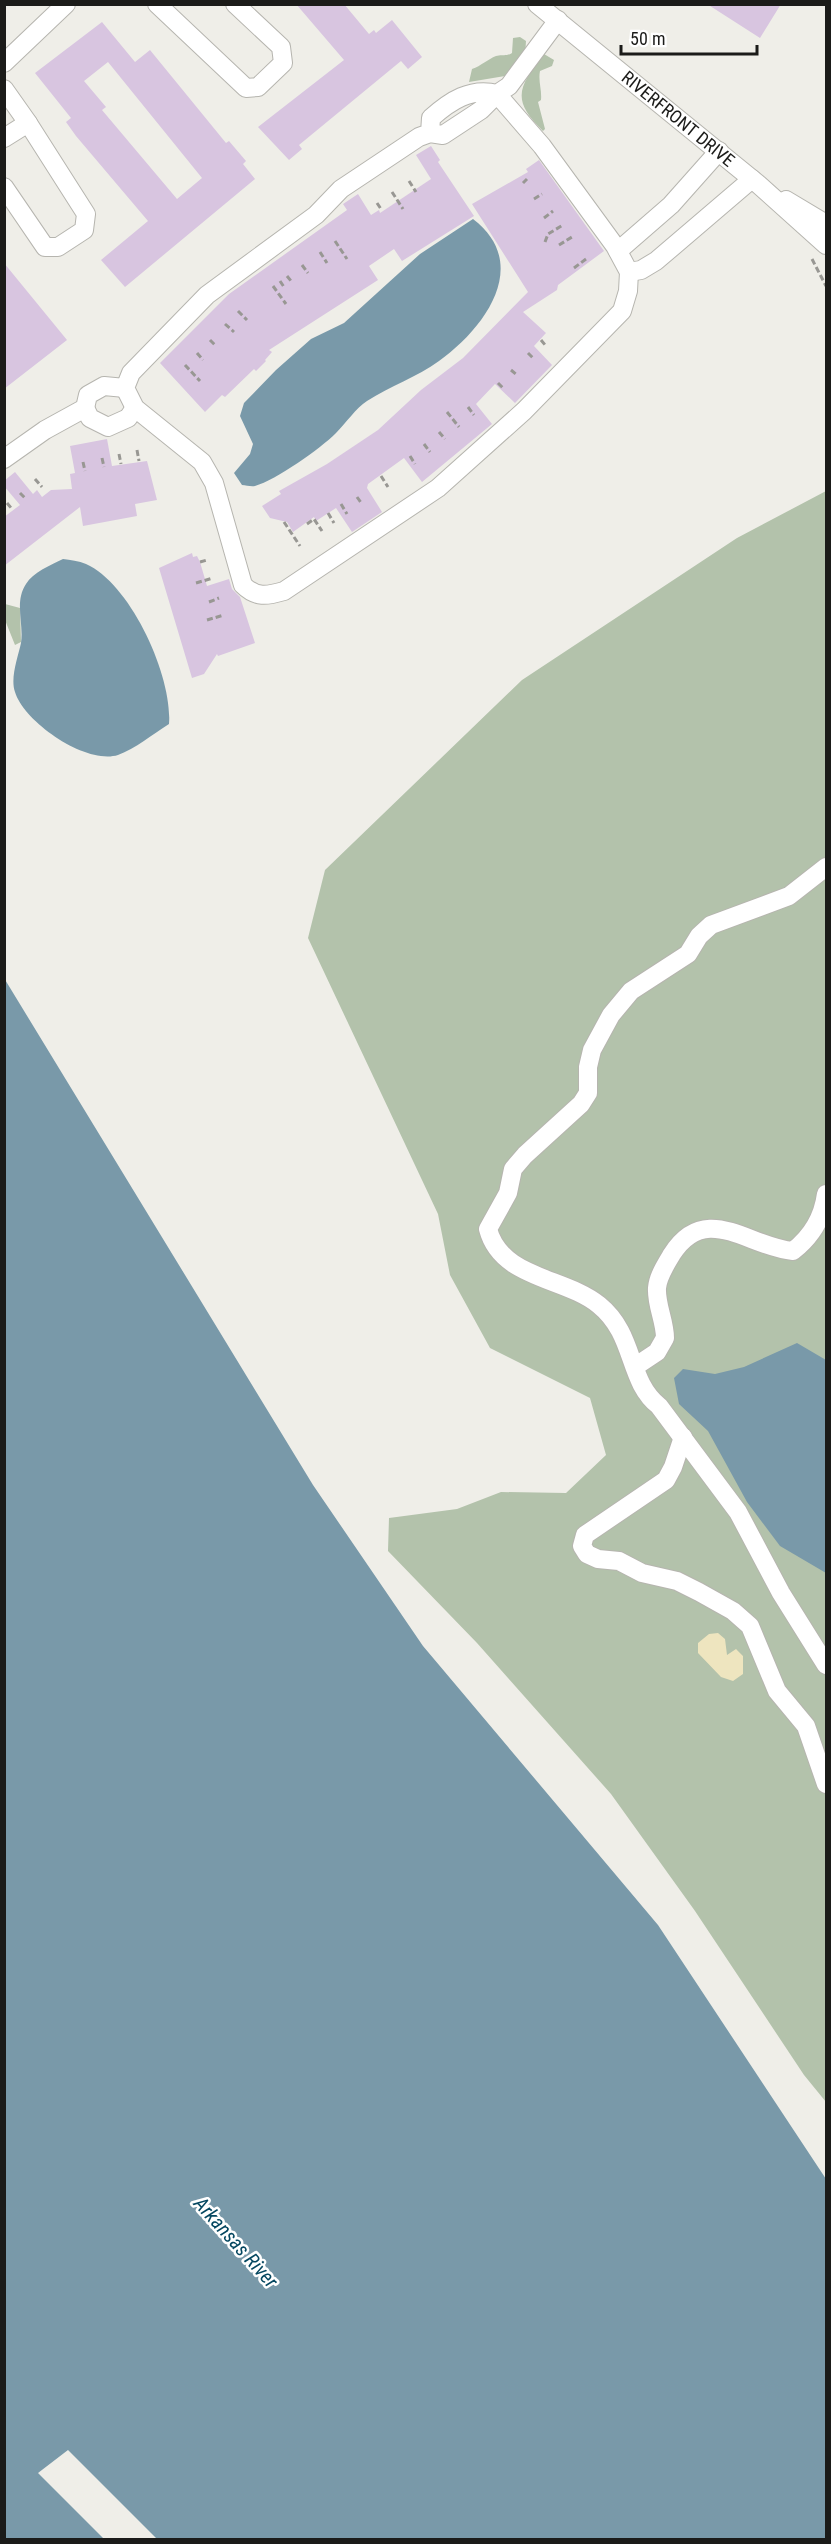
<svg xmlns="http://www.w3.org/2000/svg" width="831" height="2544" font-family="'Roboto Condensed',sans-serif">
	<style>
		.green { fill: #b3c2ab }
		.sand { fill: #eee5bf }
		.water { fill: #7999a9 }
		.building { fill: #d8c5e0; fill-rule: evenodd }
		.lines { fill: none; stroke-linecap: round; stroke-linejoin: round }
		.minor-casing { stroke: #b6b5af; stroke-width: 20 }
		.path { stroke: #989793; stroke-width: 3; stroke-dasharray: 6 3; stroke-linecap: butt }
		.minor { stroke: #fff; stroke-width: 18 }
		.labels { text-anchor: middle; stroke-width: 5; stroke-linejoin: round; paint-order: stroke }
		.street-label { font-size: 18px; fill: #1b1b19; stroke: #fff }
		.water-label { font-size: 20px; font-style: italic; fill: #054760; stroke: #fff }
	</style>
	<rect width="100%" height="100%" fill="#efeee8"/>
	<path class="green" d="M520,37L526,41L525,56L513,65L505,76L469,82L472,69C481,66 488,59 496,56C502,54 506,57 512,53L513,38Z
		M544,54L554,60L552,66L540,71C538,81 542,90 541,100L538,102L545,129L543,131C511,100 518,87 544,54Z
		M826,491V2102L804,2075L695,1911L611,1794L477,1643L388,1551L389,1518L457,1509L501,1492L566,1493L606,1455L590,1398L490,1348L450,1275L438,1214L308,938L325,870L522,680L737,538Z
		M5,604L20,608L21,642L15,645L5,620Z"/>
	<path class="sand" d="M718,1633L725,1639L727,1655L736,1649L743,1656V1674L733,1681L721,1677L698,1653V1643L709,1634Z"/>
	<path class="water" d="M473,219C532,264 485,328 439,361C417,377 390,386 367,401C356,408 346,423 336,433C320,449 276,480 255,486C251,487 246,485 242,485L234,473L250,454L253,444L240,416L244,403L276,370L311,339L344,323L420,254Z
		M63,559C70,560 79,561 86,564C131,584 173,677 169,724C153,734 135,749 118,755C86,765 24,722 15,692C10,678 18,657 21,643C24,623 14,602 26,584C33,572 51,565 63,559Z
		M4,978L313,1485L423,1646L658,1925L826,2179V2539H157L68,2450L38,2473L104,2539H5Z
		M797,1343L826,1360V1573L780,1546L747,1502L708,1431L679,1404L674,1378L683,1369L715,1374L744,1367Z"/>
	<path class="building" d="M296,4H344L369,34L374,30L376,33L392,20L422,57L408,69L401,61L299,145L302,149L289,160L258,127L344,60Z
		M707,4H781L760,38Z
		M102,22L135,62L150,50L226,143L229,141L246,161L243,164L255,179L125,287L101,260L148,221L76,136L66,122L71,118L35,73ZM108,62L202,178L177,199L102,110L106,107L84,81Z
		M431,146L440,160L438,162L474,216L402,261L394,249L369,266L378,280L269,350L272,352L265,360L266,361L256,371L254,369L225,397L222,395L205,412L160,363L229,294L347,210L343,204L358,194L371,215L379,210L380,213L431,179L416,155Z
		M539,160L604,251L558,285L557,290L523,312L546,333L534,346L552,365L515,403L495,384L476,404L492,424L422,482L404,458L368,484L367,488L382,512L352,532L336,508L316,521L314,517L293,532L287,522L270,518L262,506L281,494L279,491L327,464L378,430L421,390L463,358L528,292L472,204L528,172L526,169Z
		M4,263L67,340L4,389Z
		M107,439L112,466L147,461L157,500L135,504L137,516L83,526L80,507L4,566V517L20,505L4,486V481L15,472L33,494L37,490L42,497L51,490L72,489L70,474L75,473L70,446Z
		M192,553L193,557L197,556L200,562L207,586L229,579L232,589L240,597L255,643L218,656L217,654L204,674L192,678L159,568Z"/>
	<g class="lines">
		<defs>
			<g id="minor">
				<path d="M157,4L246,88L258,87L283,63L281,47L235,4"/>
				<path id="s1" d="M537,4L758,184L826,245"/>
				<path d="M4,63L66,4"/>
				<path d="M4,89L28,123L4,138"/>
				<path d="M430,133L431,118C450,101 471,87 497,94L542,146L615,246L629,272L628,291L622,311L524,411L438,488L284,591C267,596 256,598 243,585L214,483L202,462L135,408L125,388L131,373L207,295L316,215L341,189L419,137L430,133L443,135L481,110L497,94L509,86L558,20"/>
				<path d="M4,187L45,247H58L84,230L86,214L28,123"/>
				<path d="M786,200L826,224"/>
				<path d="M618,251L671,205L719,151"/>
				<path d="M629,272L641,270L656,261L752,179"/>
				<path d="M85,408L90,418L108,427L128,418L135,408"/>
				<path d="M4,459L45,430L85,408L88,395L104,386L125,388"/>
				<path d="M826,867L789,896L711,925L699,936L688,954L631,991L611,1015L592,1050L588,1067V1093L581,1104L525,1155L513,1169L508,1193L488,1229C501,1279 565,1277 599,1305C636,1335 627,1381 659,1406L738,1512L781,1593L826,1665"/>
				<path d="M636,1366L657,1352L665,1338C665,1321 656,1305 657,1288C658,1276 666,1264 672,1254C706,1201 748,1247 793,1251C811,1237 823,1217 826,1194"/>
				<path d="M683,1437L673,1467L666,1480L585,1535L582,1546L587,1554L598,1559L619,1561L642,1573L677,1581L699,1592L733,1611L750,1626L777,1691L806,1726L826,1784"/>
			</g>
		</defs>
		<use href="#minor" class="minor-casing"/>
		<path class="path" d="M409,181L416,192
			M523,183L527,179
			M392,192L403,209
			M534,199L542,194
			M377,203L381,209
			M544,218L553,211
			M335,241L347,259
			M545,242L548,234L563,225
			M559,245L572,237
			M320,252L327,263
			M812,259L826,286
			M302,265L308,273
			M574,268L586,259
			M287,276L291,281
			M280,281L284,287
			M273,286L286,304
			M238,311L247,320
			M225,324L234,332
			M210,340L216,346
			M541,340L546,346
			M197,353L203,360
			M528,353L533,358
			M185,365L200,381
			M511,370L517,375
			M498,383L504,389
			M468,407L474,415
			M447,412L459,427
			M439,432L445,439
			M424,444L430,452
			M137,450L139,461
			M119,454L121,464
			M410,456L415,464
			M102,458L104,467
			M83,462L85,471
			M381,476L388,487
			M35,479L42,487
			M20,493L25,498
			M357,497L362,504
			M7,503L12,509
			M341,504L347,514
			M328,513L334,523
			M284,522L300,546
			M307,524L314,519L322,531
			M200,562L207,560
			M196,583L213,578
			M209,602L219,598
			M207,620L224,615"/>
		<use href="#minor" class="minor"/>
	</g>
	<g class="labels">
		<g class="street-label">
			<text dy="6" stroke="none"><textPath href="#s1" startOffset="182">RIVERFRONT DRIVE</textPath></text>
		</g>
		<g class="water-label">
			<text transform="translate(236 2242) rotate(48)" y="7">Arkansas River</text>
		</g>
	</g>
	<rect width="831" height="2544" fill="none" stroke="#1b1b19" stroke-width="12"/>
	<path d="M621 45v9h136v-9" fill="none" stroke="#1b1b19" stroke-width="3"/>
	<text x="630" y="45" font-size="18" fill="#1b1b19" stroke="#ffffff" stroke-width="4.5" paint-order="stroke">50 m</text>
</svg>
